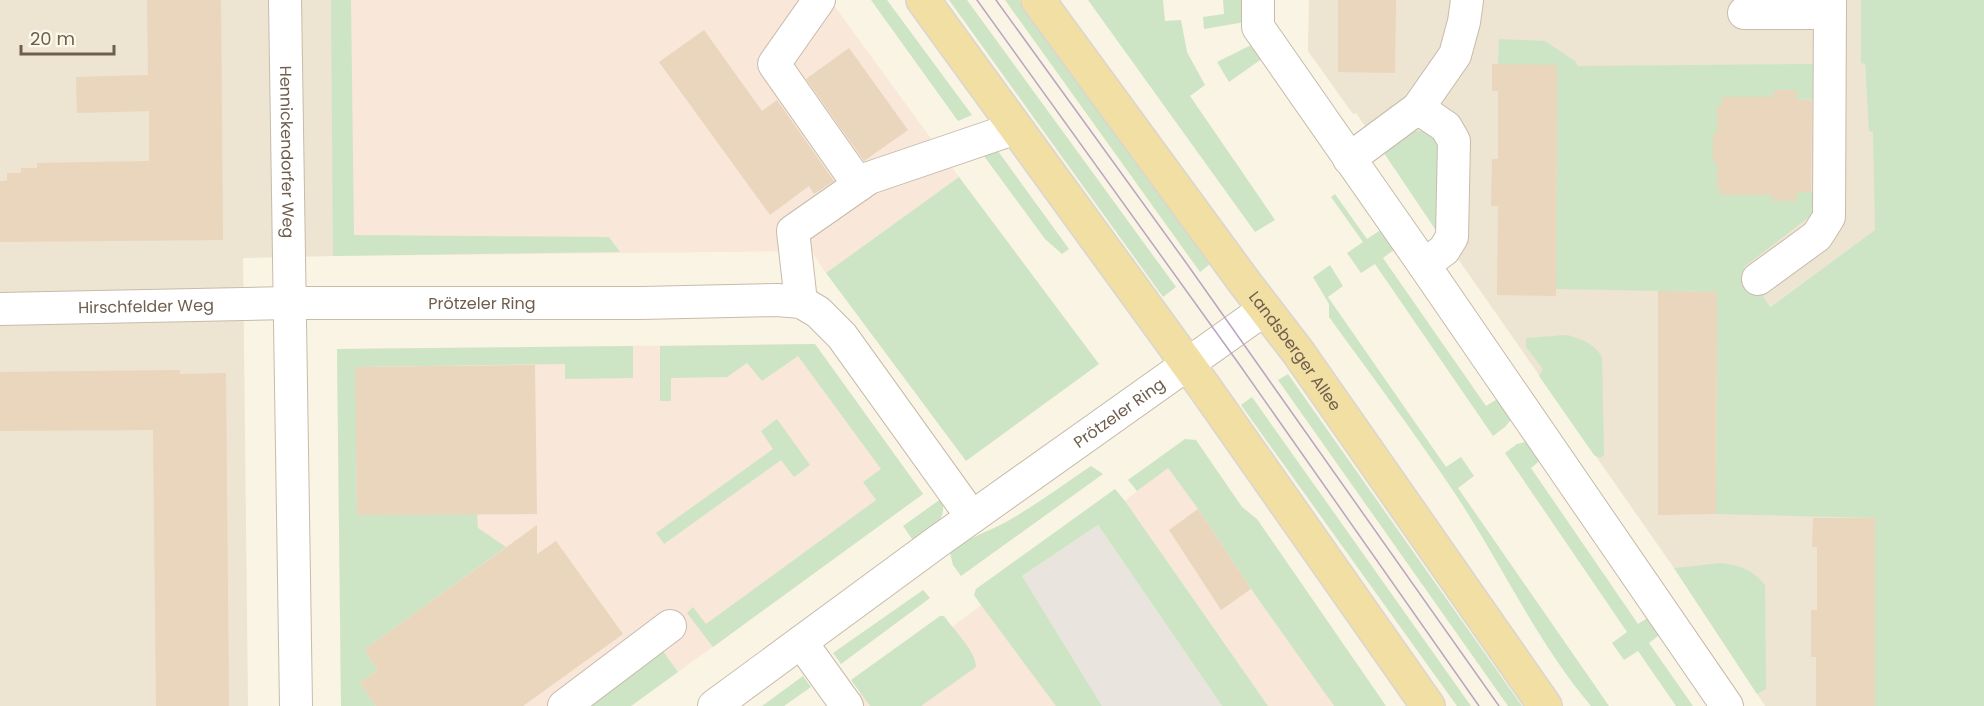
<svg xmlns="http://www.w3.org/2000/svg" width="1984" height="706" font-family="Poppins,sans-serif">
	<style>
		.residential { fill: #ede4d2 }
		.commercial { fill: #f9e7d9 }
		.industrial { fill: #e9e5de }
		.green { fill: #cde5c5 }
		.building { fill: #ead5bd }
		.lines { fill: none; stroke-linecap: round; stroke-linejoin: round }
		.minor-casing { stroke: #c7bbaa; stroke-width: 34 }
		.major-casing { stroke: #dad5d1; stroke-width: 36 }
		.minor { stroke: #fff; stroke-width: 32 }
		.major { stroke: #f1dfa4; stroke-width: 33 }
		.tram { stroke: #b8a5c1; stroke-width: 1.5 }
		.labels { text-anchor: middle; stroke-width: 4.5; stroke-linejoin: round; paint-order: stroke }
		.street-label { font-size: 16px; fill: #6f5e4d; stroke: #fdf8ea }
	</style>
	<rect width="100%" height="100%" fill="#f9f4e4"/>
	<path class="residential" d="M0,0H333L336,256L243,258L248,706H0Z
		M1309,0H1868L1864,51L1867,98L1892,218L1761,313L1876,492L1984,706H1765L1674,568L1356,113L1353,114L1308,51Z"/>
	<path class="commercial" d="M333,0H830L959,177L826,273L811,251L336,256Z
		M815,344L923,494L631,706H341L337,349Z
		M1167,467L1198,509L1251,589L1334,706H1268L1125,501Z
		M1022,576L1102,706H842Z"/>
	<path class="industrial" d="M1098,525L1222,706H1102L1022,576Z"/>
	<path class="green" d="M331,0H351L354,235L609,237L620,252L333,256Z
		M871,0H887L972,115L958,121Z
		M949,0H967L1176,287L1163,297Z
		M1005,0H1019L1210,264L1200,272Z
		M1088,0H1163L1165,21L1181,20L1187,52L1205,85L1190,96L1275,220L1255,232Z
		M1223,0H1242L1245,22L1204,29L1203,17L1224,14Z
		M1861,0H1984V706H1875V518L1716,514L1717,292L1556,289L1557,65H1498L1499,39L1545,41L1575,61L1578,66L1816,64L1821,99L1797,100L1773,91V97H1722V106L1717,107V134L1713,162H1717V189L1773,195V201H1797V192H1812L1822,207L1744,267L1770,307L1875,230L1873,132L1869,131L1865,64L1861,63Z
		M1253,44L1263,58L1229,82L1217,62Z
		M1419,131L1429,132L1442,143L1446,221L1435,229L1382,150L1407,132Z
		M995,147L1069,249L1062,254L1045,239L981,152Z
		M959,177L1099,364L966,461L826,273Z
		M1335,194L1367,239L1382,229L1395,249L1383,258L1486,406L1499,398L1513,417L1505,427L1493,436L1375,264L1361,273L1347,253L1363,242L1331,197Z
		M1330,265L1343,286L1328,297L1446,467L1461,457L1474,476L1458,488L1609,706H1591C1537,642 1502,565 1456,495C1416,435 1372,376 1329,317V304L1313,277Z
		M1567,335C1581,339 1594,343 1602,357L1604,455L1600,458L1594,455L1539,376L1543,369L1526,347V338Z
		M815,344L923,494L713,647L687,613L693,607L706,624L876,500L863,482L881,469L798,356L762,381L747,363L727,377L671,378V401H660V346Z
		M633,346V378L565,379V364L356,367L357,515L477,514L478,528L506,547L364,650L378,670L360,683L376,706H341L337,349Z
		M1288,374L1522,706H1508L1278,380Z
		M1252,397L1471,706H1457L1241,405Z
		M777,419L810,465L794,477L781,460L664,544L656,533L773,449L761,431Z
		M1185,439L1196,440L1242,507L1257,519L1386,706H1334L1251,589L1198,509L1168,468L1137,491L1128,480Z
		M1533,440L1543,458L1531,468L1638,624L1652,615L1663,632L1649,643L1693,706H1676L1638,651L1624,660L1612,643L1627,632L1505,453L1517,444Z
		M1091,466L1103,474L961,576L953,565L950,553C965,538 988,532 1006,522C1036,505 1063,485 1091,466Z
		M1115,489L1125,501L1268,706H1222L1098,525L1022,576L1102,706H1056L981,605L974,595L976,589Z
		M942,498C948,521 931,530 915,543L903,526Z
		M1721,563C1740,565 1753,570 1765,585L1766,689L1757,694L1674,568Z
		M923,590L930,598L841,664L833,653Z
		M940,616H944C953,629 976,651 976,667L921,706H870L851,680Z
		M657,643L678,672L631,706H582Z
		M803,676L811,687L784,706H762Z"/>
	<path class="building" d="M147,0H221L223,240L0,242V181H7V173H21V168H37V163L149,161V111L77,113L76,77L148,75Z
		M1338,0H1396L1395,73L1338,72Z
		M704,30L762,111L777,100L834,181L814,194L809,186L770,215L659,62Z
		M849,48L908,130L864,161L806,79Z
		M1492,64L1557,65L1556,296L1497,295L1498,206H1491L1492,159H1498V91H1492Z
		M1773,90H1797V100H1812L1811,192H1797V201H1772L1773,195H1721V189H1717V162H1713V134H1717V106H1722V97H1773Z
		M1658,291L1717,292L1716,514L1658,515Z
		M535,365L537,514L357,515L355,367Z
		M180,370V374L226,373L229,706H156L153,430L0,431V372Z
		M1198,509L1251,589L1221,610L1169,530Z
		M1813,518H1875V706H1816V657H1811V610H1817V547H1812Z
		M537,525V554L556,541L623,634L523,706H376L360,683L378,670L364,650Z"/>
	<g class="lines">
		<defs>
			<g id="minor">
				<path id="s1" d="M285,0L296,706"/>
				<path d="M819,0L774,64L859,185"/>
				<path d="M1258,0V27L1424,265L1727,706"/>
				<path d="M1744,13H1830"/>
				<path d="M1418,108L1446,127L1454,141L1452,237L1444,250L1424,265"/>
				<path d="M1349,159L1418,108L1455,55L1464,22L1467,0"/>
				<path d="M1758,279L1817,236L1829,217L1830,0"/>
				<path d="M801,302L793,231L869,178L1016,128"/>
				<path id="s2" d="M0,309L289,303H641L777,300L801,302L818,312L842,336L972,517"/>
				<path d="M801,642L847,706"/>
				<path d="M564,706L670,626"/>
				<path id="s3" d="M714,706L937,542L1265,309"/>
			</g>
			<g id="major">
				<path d="M923,0L1205,388L1428,706"/>
				<path id="s4" d="M1038,0L1245,283L1298,352L1545,706"/>
			</g>
		</defs>
		<use href="#minor" class="minor-casing"/>
		<use href="#major" class="major-casing"/>
		<use href="#minor" class="minor"/>
		<use href="#major" class="major"/>
		<path class="tram" d="M977,0L1239,364L1479,706
			M996,0L1187,264L1499,706"/>
	</g>
	<g class="labels">
		<g class="street-label">
			<text dy="6" stroke="none"><textPath href="#s1" startOffset="152">Hennickendorfer Weg</textPath></text>
			<text dy="6" stroke="none"><textPath href="#s2" startOffset="482">Prötzeler Ring</textPath></text>
			<text dy="6" stroke="none"><textPath href="#s2" startOffset="146">Hirschfelder Weg</textPath></text>
			<text dy="6" stroke="none"><textPath href="#s4" startOffset="435">Landsberger Allee</textPath></text>
			<text dy="6" stroke="none"><textPath href="#s3" startOffset="500">Prötzeler Ring</textPath></text>
		</g>
	</g>
	<path d="M21 45v9h93v-9" fill="none" stroke="#6f5e4d" stroke-width="3"/>
	<text x="30" y="45" font-size="18" fill="#6f5e4d" stroke="#fdf8ea" stroke-width="4.5" paint-order="stroke">20 m</text>
</svg>
